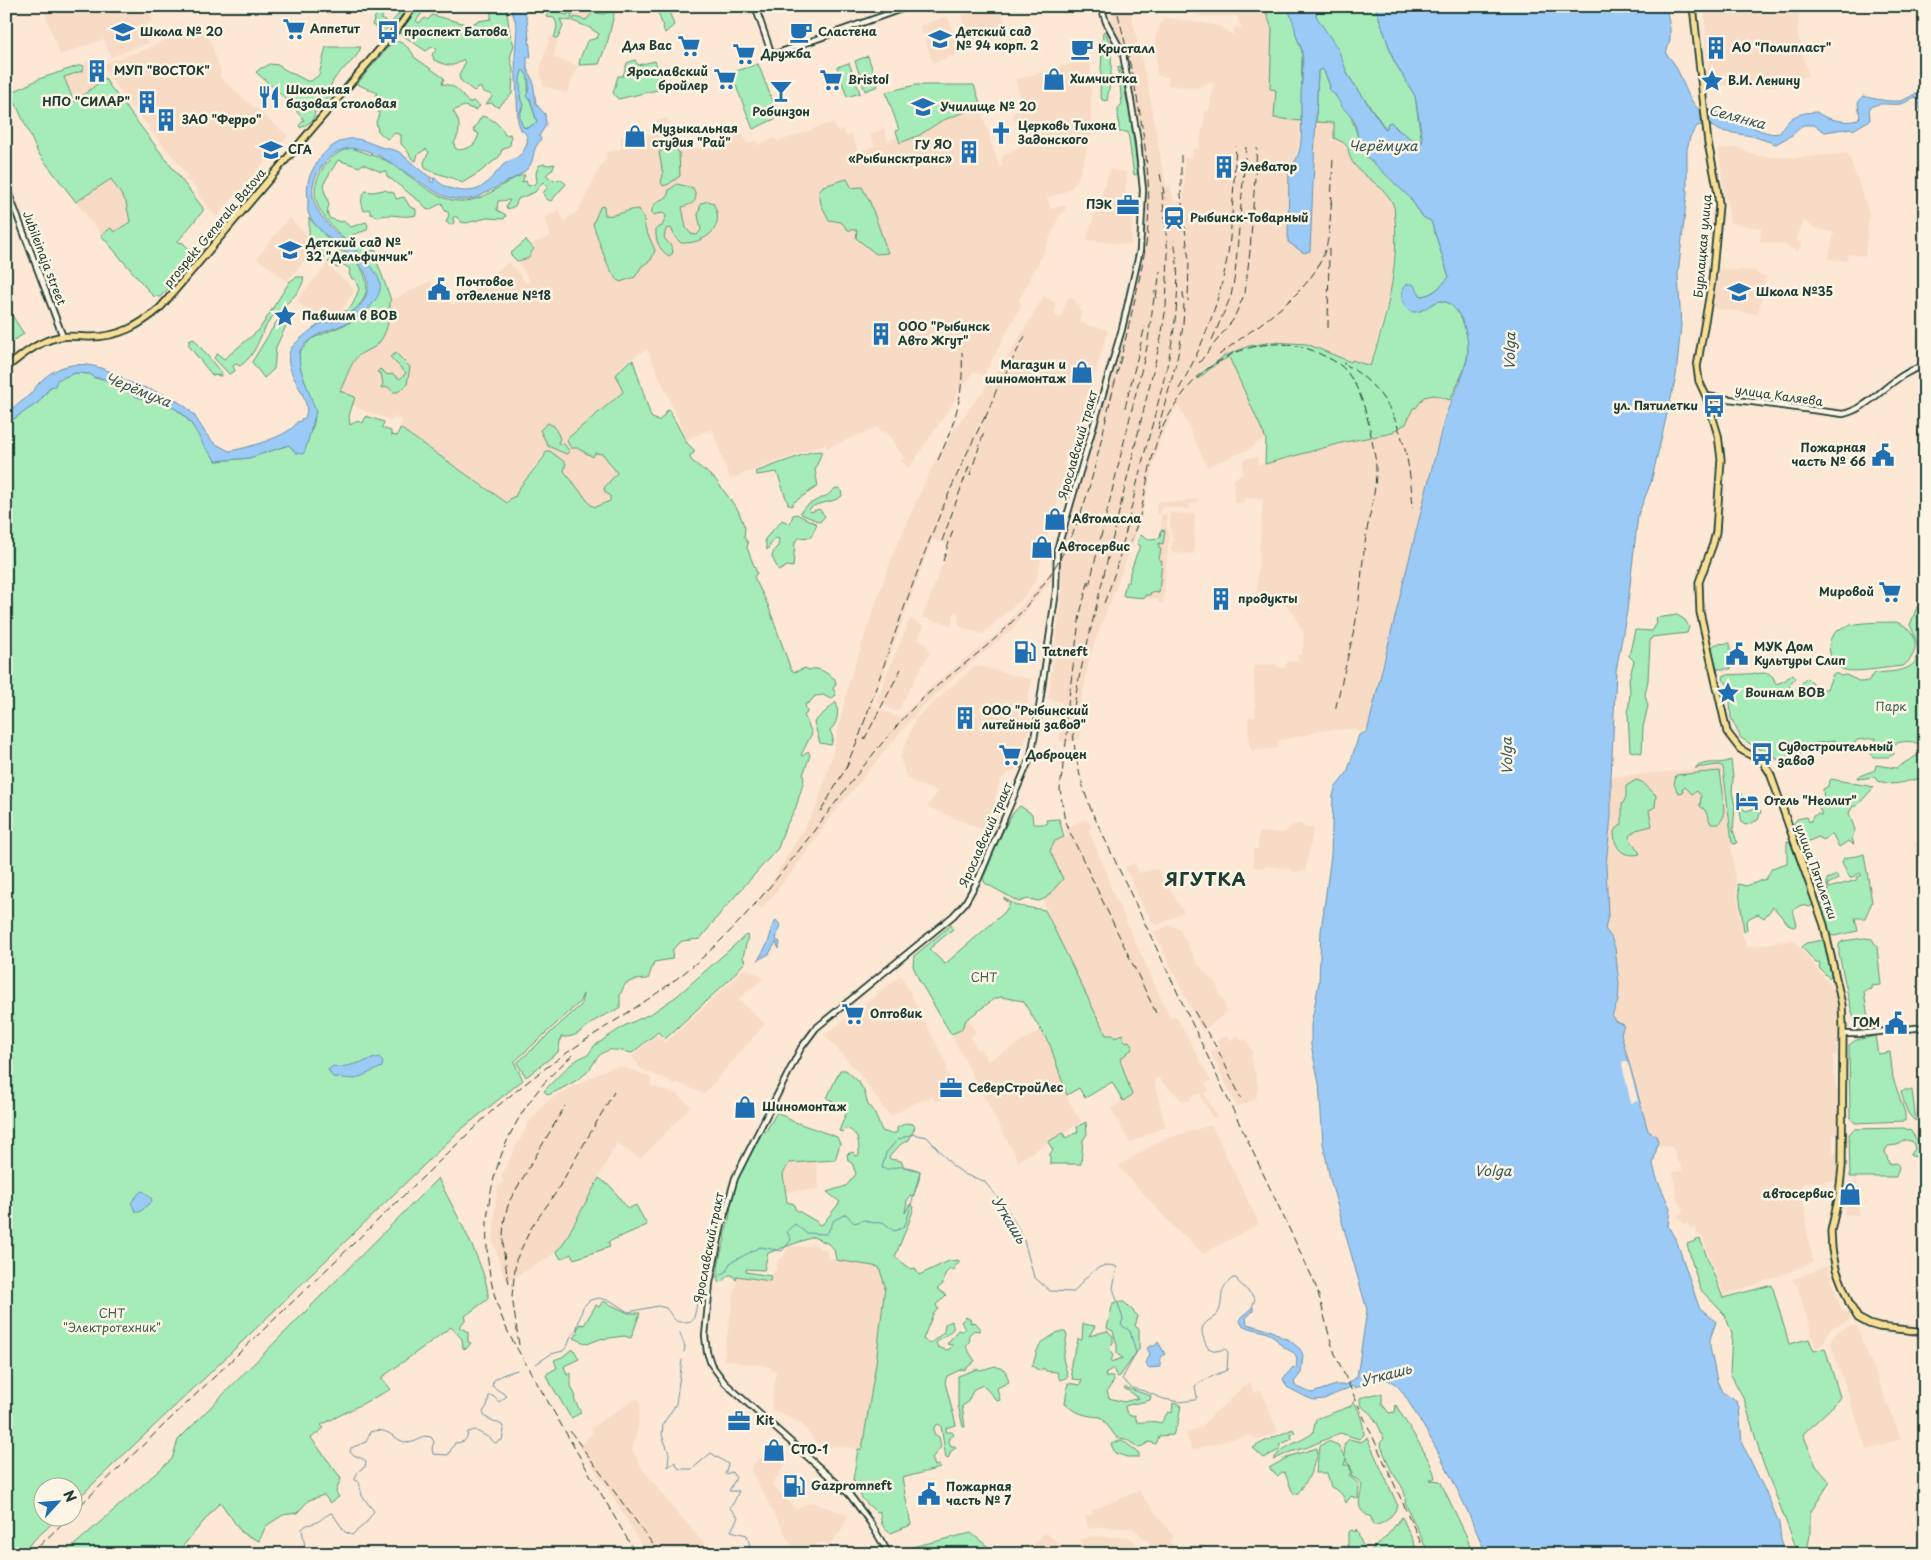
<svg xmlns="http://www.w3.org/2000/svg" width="1931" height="1560" font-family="'Playpen Sans',sans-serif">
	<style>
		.built { fill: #f8dbc5 }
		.green { fill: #a5ecb9; stroke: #629476 }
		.water { fill: #9ccaf7; stroke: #6a92a9; fill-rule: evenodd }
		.pier { fill: #fce8d4 }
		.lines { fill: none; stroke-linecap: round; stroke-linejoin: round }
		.stream { stroke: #6a92a9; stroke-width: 1 }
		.minor-casing { stroke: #1f3d34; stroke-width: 8 }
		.major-casing { stroke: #1f3d34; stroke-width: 9 }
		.minor { stroke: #fcf5e5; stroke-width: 4.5 }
		.major { stroke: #f9df96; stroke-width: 5.5 }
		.rail { stroke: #1f3d34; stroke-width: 1; stroke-dasharray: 8 4; stroke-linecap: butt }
		.labels { text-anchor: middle; stroke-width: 5; stroke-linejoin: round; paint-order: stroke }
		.poi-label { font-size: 12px; font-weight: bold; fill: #1f3d34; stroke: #fcf5e5; text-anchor: start }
		.street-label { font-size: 12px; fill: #1f3d34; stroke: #fcf5e5 }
		.park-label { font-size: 12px; fill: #3a604f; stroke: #fcf5e5 }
		.water-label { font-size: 14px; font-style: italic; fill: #38595b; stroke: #fcf5e5 }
		.district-label { font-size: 18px; font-weight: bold; letter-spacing: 1px; fill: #1f3d34; stroke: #fcf5e5 }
	</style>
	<rect width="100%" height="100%" fill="#fce8d4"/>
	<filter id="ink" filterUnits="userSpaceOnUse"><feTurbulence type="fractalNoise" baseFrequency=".02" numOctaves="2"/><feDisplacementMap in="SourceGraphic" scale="10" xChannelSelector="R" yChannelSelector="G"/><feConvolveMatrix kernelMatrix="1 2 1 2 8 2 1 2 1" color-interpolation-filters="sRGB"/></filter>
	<g filter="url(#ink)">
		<path class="built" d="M42,6H148L153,21L143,26L148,43L111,57L104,39L60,55Z
			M553,6H595L588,24L551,12Z
			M987,6H999L1009,33L972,47L961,16Z
			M1111,6H1129L1147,82L1166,187L1170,186L1174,202L1184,200V158H1192L1193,149H1199L1202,129L1206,127L1204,126L1205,111H1208L1210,107L1213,83L1203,84L1198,88L1168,85L1169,77L1157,76L1155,38L1160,24L1165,18L1203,23L1219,26L1233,35L1234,28H1242L1237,16H1202L1184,8V6H1264L1272,29L1270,89L1276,90L1279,119L1301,121L1302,136L1295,164L1310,251L1316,122L1334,123V138L1345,142L1348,146L1353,163L1388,195L1393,204L1396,240L1391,287L1370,366L1352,360L1351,362L1307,344L1272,342L1249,346L1237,350L1215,361L1204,369L1198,379L1216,364L1229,357L1266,439L1255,444L1254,447L1207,467L1179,406L1174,412L1160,439L1141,518L1131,548L1095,641L1089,661L1080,706V739L1059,742L1064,703L1048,699L1063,587L1061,577L1052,579L1012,629L950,681L917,712L833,814L800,861L762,909L755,903L772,882L817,806L832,756L849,682L894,551L916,502L938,455L961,420L1010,354L1044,296L1055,303V316L1061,318L1068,297L1074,299L1076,304L1080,305L1078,310L1082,312L1079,323L1108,330L1072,449H1069L1064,464L1068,465L1056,506L1059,507L1056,516L1053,515L1036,580L1025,596L982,634L961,627L959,624L958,612H954L951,625L922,617L950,545L932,539L872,705L900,718L933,685L1001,631L1052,570L1051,560L1058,558L1124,329L1140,265L1144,237L1145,190L1144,166L1124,56L1112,29Z
			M1704,6H1800L1797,31L1808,75L1790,83L1770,87L1716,85V76H1708Z
			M947,16L961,53L933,63L920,26Z
			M194,22L196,26L198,25L201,30L205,27L221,71L219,77L288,136L216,217L199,196L200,194L190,181L188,182L185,179L188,176L107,75L103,64L150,48Z
			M550,37L558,40L553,57L578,66L567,93L543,86L540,70Z
			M98,58L105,78L74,102L64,77L82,71L86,62Z
			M1091,58V135L1081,170L1078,179L1071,188L1060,194L1047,197L1051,209L1064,205L1067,207L1059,217L1042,256L1019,300L1021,305L984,375L973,372L966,384H963V389H959L956,399L909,468L901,461L904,458L886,431L882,433L878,427L827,448L826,444L730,479L712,429L687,439L647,349L623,363L625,366L616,375L623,391L569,437L577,448L593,456L595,453L603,454L617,474L605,492L610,496V501L595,507L591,505L546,451L519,488L515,497H512L507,503L400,428L402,420L394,417L392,421L358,408V407L352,405L340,391L352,364L388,325L390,301L430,281L433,287L436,285L453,305L509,262L526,283L530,281L518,262L535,249L533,244L551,236L545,217L559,210L564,221L578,211L603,162L606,160L604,153L621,149V137L659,133L656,121L667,118L676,147L691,146L693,150L742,133L747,144L756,140L758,145L775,138L777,142L833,122L837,131L843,129L846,136L852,134L858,152L875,146L870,135L882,130L881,129L884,128L887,141L898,137L900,142L920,135L941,121L980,106L999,167L1003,165L1001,157L1024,144L1012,113L1024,109L1015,80Z
			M1737,147L1757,156L1796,158L1848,153L1869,213L1865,256L1848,254L1847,261L1828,259L1834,233L1815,228L1804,221L1796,240L1801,243L1798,251L1782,244L1760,242L1761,228L1730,223L1727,200H1725L1718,149Z
			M1110,169L1127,173L1124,209L1133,211L1131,245L1086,240Z
			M111,179L126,202L130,222L114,232L111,228L101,235L76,202Z
			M289,217L319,247L313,254L311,253L287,281L257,258Z
			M327,264L355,290L342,310L316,318L297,301Z
			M1719,269L1756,271V274L1766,276L1758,314L1712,308Z
			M1434,395L1450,400L1443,420L1367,732L1361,733L1354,729L1319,730L1318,731L1303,736L1278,740V748L1252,751V749L1249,746L1248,717H1255L1254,665L1277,664V667L1285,668L1287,662L1298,661V655L1302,654L1304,635L1295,615L1287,605L1256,600L1263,499L1244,498L1243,503H1234V479L1243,473V460L1248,458L1258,457V464H1265L1345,442L1393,433V431L1404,424L1413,408H1416L1424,397Z
			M1197,499V503L1190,504L1189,509L1164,507L1162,508L1161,514H1167V527L1169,538L1163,603H1158V599L1145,598V595L1150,592H1159L1162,561H1159L1161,549L1159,548V543L1163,544L1165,531L1161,530V514L1156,513L1157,504L1161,501L1185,502V500Z
			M1170,513L1195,514L1194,554L1170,552L1173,539L1170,529Z
			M910,619L924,626L918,639L925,643L930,652L897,712L875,702Z
			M976,665L1032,680L1027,703L1032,717L1016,770L1009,773L1001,779L994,800L1000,804L985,831L928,807L937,791L919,785L906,777L900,757L916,718Z
			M1721,767L1743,938H1745L1746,947L1794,940L1836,992L1838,1013L1837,1053L1833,1057L1835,1087L1838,1089L1837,1135H1833V1152H1837V1176L1835,1181L1802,1183L1806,1225L1813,1262L1777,1277L1724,1295L1702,1236L1697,1234L1696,1227L1690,1228L1689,1224H1683L1678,1215L1684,1211L1677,1199L1673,1172L1682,1171L1681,1165L1677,1161L1672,1146L1658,1145L1656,1136L1648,1131L1621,1034L1624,1027L1612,1016L1618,1002L1619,984L1615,948L1611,937L1605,930L1608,916L1606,864L1611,817V777Z
			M1925,809V898H1921L1915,842L1925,841L1921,810Z
			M1085,819L1086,821L1088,820L1092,827L1088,830L1107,873L1109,884L1170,1018L1176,1016L1211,1081L1205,1083L1209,1091L1204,1093L1217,1116L1213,1118L1200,1094L1189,1096L1191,1100L1184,1102L1158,1078L1155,1079L1156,1091L1166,1127L1152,1132L1130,1143L1111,1108L1132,1095L1120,1059L1132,1045L1106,1035L1048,914L1049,913L1043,900L1062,879L1050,854V848L1055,841L1067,836L1065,829Z
			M1300,824L1307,828H1314L1305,871L1294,872L1290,869L1266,866L1264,868L1253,867V849H1258L1259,832L1284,833L1292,825Z
			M1135,863L1139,873L1157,869L1184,912L1156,926L1143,907L1125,867Z
			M1170,925L1179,929L1199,966H1201L1204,972L1215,982L1221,997L1224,1001L1226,1010L1224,1015L1203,1030L1200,1027L1154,932Z
			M744,968L760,975L763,979L738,999L765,1024L704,1094L676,1082L674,1085L670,1081L641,1069L632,1056L657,1035L665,1043L731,982Z
			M901,975L948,1067L946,1069L955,1090L954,1092L935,1102L932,1097L913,1104L890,1117L862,1077L825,1035Z
			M966,1020H968L976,1032L970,1037L977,1049L980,1048L988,1061L1041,1030L1050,1045L1069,1101L1081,1122L1018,1161L951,1034L961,1030Z
			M1227,1036L1229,1040L1238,1036L1241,1041L1246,1039L1253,1053L1251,1055L1258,1086L1256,1099L1239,1106L1236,1105L1210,1051L1220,1049L1218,1040Z
			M620,1066L649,1076L651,1079V1086L676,1094L691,1106L642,1157L638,1158L617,1143L562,1246L552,1255L506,1282L493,1242L496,1195L498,1187L503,1181L501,1176L528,1124L544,1104L558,1094L610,1068Z
			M1207,1126H1212L1259,1224L1203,1254L1182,1233L1181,1235L1118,1166L1162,1140Z
			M816,1161L819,1189L786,1192L784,1174L790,1163Z
			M1849,1182H1857L1859,1215L1844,1214L1847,1183Z
			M811,1244L818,1245V1248L824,1249L827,1251V1258L879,1267L885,1285L876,1363L862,1449L817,1444L802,1424L784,1415L783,1413L771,1410L776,1371L771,1370V1367L723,1360L737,1276L770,1281L772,1273L776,1270L778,1260L784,1256L789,1246H810Z
			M1827,1266L1842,1311L1849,1313L1850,1320L1831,1328L1822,1345L1816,1348L1797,1286L1792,1280Z
			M1856,1325L1901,1438L1867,1450L1831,1344L1834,1335L1838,1331L1850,1326Z
			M1250,1382L1254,1393L1261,1390L1278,1432L1259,1440L1249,1435L1192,1450L1186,1434L1203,1426L1210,1417L1222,1407L1244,1386Z
			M637,1398L640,1404L638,1428L632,1449L642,1468L670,1504L703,1542L710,1554H646L620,1507L579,1446L593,1433L592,1427Z
			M764,1455L786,1464L772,1484L796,1509L811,1502L848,1515L842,1529L831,1543L827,1545L824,1542L816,1545L805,1554H796L751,1471L752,1465Z
			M1139,1491L1174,1537L1170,1542L1181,1554H1156L1158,1551L1133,1528L1098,1527L1089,1529L1085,1517L1093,1514L1092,1510Z
			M1045,1532L1070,1553V1554H1025Z
			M1093,1536L1131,1538L1146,1554H1085L1080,1539Z"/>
		<path class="green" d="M383,6H387L381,19L391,23L403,9L405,11L393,27L390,25L383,33L385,36L378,42L381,29L372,25L377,12L380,13Z
			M491,6H506L510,34L514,45L510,58L513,69L512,94L498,107L491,103L486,104L492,97L491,94L483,92L480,87L474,91L460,80L459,75L465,63L463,59C453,69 446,65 434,60L432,54L436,51L437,48L432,47L426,51L399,33L417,10L422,13L416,21L419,23L425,18L428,20L432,15L470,25L478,21L491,19Z
			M551,6H556L559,13L567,15L568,13L572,14L571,21L560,19L563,26L558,38H554C556,30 559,25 554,18L546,17Z
			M594,6H597V13L604,14L611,10L614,14L608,40L599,64L579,65L580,59L587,41L597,38L599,34L590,28L573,21L574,17L586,20L593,12Z
			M656,6H667L674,25L665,33Z
			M1264,6H1286L1295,22L1296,35L1302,51L1301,121L1274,118L1276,90L1270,89L1272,29Z
			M1317,6H1375L1394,61L1415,96L1422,144C1412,143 1398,130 1391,122L1388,123L1386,129L1348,75L1341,60L1316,16Z
			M1105,31C1115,52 1111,79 1107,101L1102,100L1100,92L1103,32Z
			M394,40C401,41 413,50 414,57L444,78L442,84C460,86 459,93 469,103L473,101L480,106L476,110L464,106L453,111C461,122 461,132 454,143L455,148L459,150C471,148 475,146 479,134L473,130L482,116C492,118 501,125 505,135L510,134L511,138L510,145L502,150L499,157L480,172L462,183C450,175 436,175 425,168L424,162L429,152L426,149L418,154L416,161L412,159L407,150L401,144V135L395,133L387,139L378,131L376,122L379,114L374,102L377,93L357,84Z
			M326,47H361C354,66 339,66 330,87L334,92L325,101L317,102L311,107L315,112L313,120L301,128L299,126L304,120L297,112V109L256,72L261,68L265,67L269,64L280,65L282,68L307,81H311L319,75Z
			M868,56L878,86L865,91L855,61Z
			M635,60L638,65L655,61L666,88L618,99L613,93L618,76H623L627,63Z
			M849,63L860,93L847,97L837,67Z
			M758,64L779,117L753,129L731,73Z
			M81,65L84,66L82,71L64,77L74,102L105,78L109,85L203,208V211L178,241L180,243L182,242L195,255L194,261L160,297L153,296L101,235L111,228L114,232L130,222L126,202L111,179L76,202L38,153L11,93L39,79Z
			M1118,67H1120L1131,121L1138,174L1134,175L1128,132H1119L1118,108L1122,104Z
			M1323,69L1330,86L1329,88L1339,100L1344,109L1350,114L1365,156L1377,165L1410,198L1423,217L1431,221L1449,277C1442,285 1433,295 1421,296L1416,289L1403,288L1402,298L1421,311C1425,308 1429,303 1434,302C1458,295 1468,330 1468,348C1468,366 1457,384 1450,400L1434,395L1424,397L1416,408H1413L1406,424L1393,431V433L1345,442L1265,464L1266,439L1229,357L1216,364L1198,379L1196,377L1224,356L1249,346L1272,342L1307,344L1351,362L1352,360L1370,366C1386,323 1399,265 1395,219C1394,215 1395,208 1393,204C1386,187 1364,178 1353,163C1344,149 1355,147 1334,138V123L1316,122L1318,71Z
			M523,70L528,76V94L537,122L528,128L523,127L519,117L524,104L521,101L520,95L521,94C519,88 519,75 523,70Z
			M916,85H974L981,106L941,121L920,135L900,143L896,131L899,130L886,92Z
			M351,148C363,152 376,156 387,161C413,175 439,208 472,200C491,196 505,181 522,175H525L522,182L526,181L528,186L533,185L537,182L536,174L538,166L544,164L548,165L555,164L552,170L546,175L554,181L560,179L566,184L551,201L546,199L543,193L548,187L543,182L535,192L518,199L515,206L508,209L506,207L510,200L498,201L497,210L506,215L504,219L487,218L466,223L461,222L456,216L453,218L454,223L450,225L446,222L449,215L448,212L445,211L442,203L429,210L426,209L423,204L387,176L386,171L381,172L363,164L359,167L338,160L325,181L324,190L329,204L327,212L329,218L340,222L343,221L351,227L366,222L368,225L367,230L352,235L345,240C324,218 303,199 323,168C330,158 338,151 351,148Z
			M666,149H675L679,152L680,176L669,184L663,186L661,182L663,175L659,152Z
			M847,179L852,188L862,187L870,202L888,253L876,254L856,238L857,230H848L841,222L829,220L821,204L819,192L823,186Z
			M677,184L693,188C700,201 693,204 682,207L686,228L691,234L697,235L701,230L698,215L701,203L709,201L713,203C727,227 706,244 681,243L675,237L671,228L666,229L664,238L672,247L673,253L669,256C659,250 655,240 656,229L662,226L666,216L663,213L652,215C650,205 659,200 667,197L669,190Z
			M384,190L394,193L396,199L404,197L410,207L416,209V215C403,219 391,212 378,217L371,214L369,209L364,211C361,203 360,197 366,191L373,192Z
			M604,206L605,215C617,217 627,209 639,209L644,219L645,228L655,250L651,260L642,266L635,277L620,282C607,272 599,240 593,224L600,207Z
			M309,218L333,244V249L325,257L321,255L318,245L309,236Z
			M526,240L534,249C526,259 533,258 517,261L510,254Z
			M352,242H360L365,249L376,251L377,253L376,259L391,300L390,301C390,317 388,334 376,346C371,350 363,351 358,356C350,364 346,379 340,391L355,397L349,416L350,425L357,421L363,423L366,416L384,422L382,428L391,431V435L397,436L400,428L507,503L512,497H515L519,488L544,457L546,451H550L566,463L564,471L591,505L595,507L610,501V496L605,492L604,488L617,473L603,454L595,453L593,457L577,448H571L567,441L569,437L623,392L616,375L629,361L633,360L651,417L658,421L663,417L666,411L669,410L687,443L694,450V453L690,455L691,460L715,479L738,510L745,528L744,537L748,543L747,548L757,573L754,577L768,605L791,670L795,672L805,668L809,670C819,666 826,673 835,679L836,684L833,688L836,695L831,699L823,695L815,696L809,703L805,704L807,713L804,715L812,733L801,755L803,756L808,751L810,755L803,775L804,780L796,807L784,830L778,848L722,911L700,939L682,941L673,949L672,959L654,962L648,979L634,980L625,984L620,995V1008C611,1013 600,1016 592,1023C580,1031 577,1038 561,1037L558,1052L526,1077L517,1063L581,1005L583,994L579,1003L514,1062L523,1080L458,1132L213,1370L73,1503L72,1488H42V1518H58L19,1554H6V424L39,402L56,380L75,373L90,374L94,378L104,379L127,390L129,393C137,396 144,399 152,400C156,401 159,401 163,402C191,414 199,438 216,461L249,458L289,445L296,453C323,419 316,417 304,379C301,370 298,362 299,353L311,339L358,319L376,275L362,255L348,245Z
			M341,250C371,267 378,300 343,317L344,311H347L353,304L359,289L355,279H352L349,274L350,269L342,264L341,267L337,268L328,262Z
			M297,277H304C301,297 281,305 270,320C259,335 257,355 240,366L236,364L233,366L235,371L229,374L214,358L216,355L218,354L224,359L259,330L290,281Z
			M6,306L24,334L6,345Z
			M281,320L287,324L276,347L274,369L264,378L252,362L277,321Z
			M194,339L222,374L221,376L212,375L189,346V341Z
			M396,353L410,367L407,385L398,392H393L388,387L381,388L383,383L381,374L377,372L380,369L388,375L392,374L400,379L406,373L390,357Z
			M548,423L554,426L560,438L558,443L564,444L570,452L566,454L548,446L540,430Z
			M822,451L815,470L818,486L794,502L792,506L788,504L777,472L757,475L755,472L811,452Z
			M838,488L841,490L842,496C832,504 818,501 809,509L811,512L819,509L825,516L820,522L801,514V511L809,504L828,495L834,489Z
			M796,514L817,524L811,537L799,538L795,542L793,567L787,566L779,571L772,557L774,550L778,546L779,539L775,538L767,550L765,539L782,520L790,524L793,515Z
			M1161,530L1165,531L1163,544L1159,543V548L1161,549L1159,560L1162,561L1159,593L1151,592L1150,595H1145V598L1123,596L1126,582H1129L1130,573L1137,553L1141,546L1137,544L1140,535L1149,539L1160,538Z
			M1925,604V777L1900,783L1892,784L1877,781L1875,777L1858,779L1857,777L1875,770L1876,765L1896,768L1921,753L1924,747C1914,740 1903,740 1892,745L1894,754L1888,757H1873L1869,750L1875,746L1876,738L1857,740L1847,753L1840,747L1839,742L1834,741L1805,745L1803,752L1796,758L1797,763L1776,759L1773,751L1758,749L1741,738L1731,718L1730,701L1735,695L1723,679L1724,675L1768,673L1773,677L1776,684L1784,681L1793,674L1795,678L1789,685L1793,692L1807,678L1818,689H1827L1833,674H1838L1840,676L1846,675L1861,682L1868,681L1875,673C1885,672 1898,672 1907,668C1925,661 1916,636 1910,625L1917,607Z
			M1677,615L1685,620L1689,627L1687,633L1652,637L1650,641L1648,680L1645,695L1648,706L1643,727L1642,753L1630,751L1628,715L1630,692L1629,679L1634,661L1629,656L1635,630L1652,631L1657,623L1656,618Z
			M1896,622C1918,628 1922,653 1903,666C1889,667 1856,673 1845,670C1837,668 1831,661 1830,653C1822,618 1875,623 1896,622Z
			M1730,643L1731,669H1715L1711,650L1712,647L1716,644Z
			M836,702C839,711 838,724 830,730L833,738L831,745L820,743L814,722Z
			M1731,760L1733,778L1732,792L1735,806L1733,830L1737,842L1735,844L1732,843L1723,767L1719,765L1695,768C1706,759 1719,766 1731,760Z
			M1720,771L1723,792L1724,816L1719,824H1711L1705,810L1700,806L1701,796L1697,791L1692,794L1685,787L1682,788L1683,792L1678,793L1674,784L1676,775Z
			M1831,779L1874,787L1857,806H1853L1849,813L1855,830L1852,838L1854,844L1848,841L1839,847L1832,833L1824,840L1818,837L1805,843L1794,823L1797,819L1807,817L1809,822L1811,821L1813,816L1818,814L1822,815L1818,805L1824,803L1823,789L1827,787Z
			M1636,780L1642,782L1656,795L1655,807L1649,810L1652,826L1636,830L1629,836C1631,843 1637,847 1640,854C1622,858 1614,848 1614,831L1622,824V805L1626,797V786Z
			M1741,792L1743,796V809L1746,811L1755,808L1761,811L1758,820L1746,825L1742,823L1737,793Z
			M1020,806L1032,814L1033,824H1047L1046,820L1059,819L1064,837L1055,841L1050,851L1063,879L1046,898L1039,901L1027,899L1019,902L985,883L983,879C991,861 1006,816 1020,806Z
			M1787,841L1790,842L1813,904L1810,907L1801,905L1793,910L1797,925L1794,927L1790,926L1773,907L1764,918L1758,914L1749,918L1746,922L1747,930L1744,932L1738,884L1746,886L1766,879L1772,868L1787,863Z
			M1864,854L1872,902L1865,918H1855L1858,931L1834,936L1829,935L1820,906C1822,902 1827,900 1828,896C1829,892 1826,885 1827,879L1837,875L1838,879L1828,884L1829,888L1857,880V877L1862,875L1860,873L1850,878L1842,862L1844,858C1851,856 1857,857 1864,854Z
			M1003,898L1018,906L1045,910L1106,1035H1113L1115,1038L1122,1034L1125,1042L1129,1041L1132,1045V1049L1120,1059L1132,1095L1123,1101L1112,1082L1085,1098L1079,1088L1067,1095L1050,1045L1023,1001L1001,997L994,999L966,1020L961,1030L951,1034L919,980L913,966L914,956L951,925L953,929L929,949L945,964L1004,913L1010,904Z
			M746,935L748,936L743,957L745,962L729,980L665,1039L658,1032L632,1053C626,1052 615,1049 609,1050C594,1054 594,1068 585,1074C574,1083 561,1089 548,1095L544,1091C555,1080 573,1058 588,1055L594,1046L624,1026L652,1013L677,996Z
			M1865,938L1872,939L1877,947L1881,985L1871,986V989L1864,991L1869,1025L1865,1028L1857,1029L1849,1001L1839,954V944L1843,941Z
			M1824,940L1831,975L1829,978L1819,968L1820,964L1819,962L1816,963L1802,947L1806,943Z
			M1875,1036L1878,1054L1890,1052L1893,1078L1905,1113V1121L1855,1123L1850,1117L1849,1045L1856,1040Z
			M840,1070H846L858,1081L864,1091L868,1105L874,1112L882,1131L892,1134L897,1132V1128L906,1123L913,1124L915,1127L909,1140L901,1144L889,1157L890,1159L901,1161L904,1167L920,1171L919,1180L913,1197L910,1196L907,1201L905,1213L910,1204L914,1207C909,1225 901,1240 895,1257L911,1269L915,1268L919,1275L949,1261L958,1260L960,1262L954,1267L955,1270L953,1271L950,1269L945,1274L943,1284L937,1289L946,1295L936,1305L938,1309L933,1314L923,1339L928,1343L932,1342L944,1332L945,1324L952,1321C952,1324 954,1326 953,1329C952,1331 939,1340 936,1343L938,1347L946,1350L950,1349L952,1345L947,1344L958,1330L962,1331L965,1329L961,1322L966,1317L971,1320L970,1323L975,1322L981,1329L979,1331L974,1330L968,1336L970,1340L966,1347L975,1361L964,1370L962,1369L947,1376L945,1382L956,1425L946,1428V1432H952L954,1435L948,1439L951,1446H955L956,1448L951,1451L948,1459L946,1458L941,1426L938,1424L934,1427V1434L939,1437L941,1447L932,1458L935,1466L939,1465L940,1468L902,1478L911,1525L891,1533C882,1530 880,1520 880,1511L876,1512C868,1503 859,1501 859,1486L853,1480L858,1449H862L876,1363L885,1286L879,1267L836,1260L834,1249L827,1243L813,1237L768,1253L764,1270L746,1269V1272L771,1276L770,1281L737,1276L736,1280L732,1275H729L721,1282H718C717,1268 720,1253 725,1240L724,1236L729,1220L733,1189L761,1132L766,1131L777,1112L792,1121L837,1137L840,1144L835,1160L789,1163L783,1174L787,1202L794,1204L795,1209L817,1222L819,1225L823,1224L840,1202L827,1192L846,1186L856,1174L852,1163L848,1161L847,1154L853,1152L856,1156L859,1155C859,1143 859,1133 846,1128L842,1132L839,1131L847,1111L827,1098Z
			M1904,1090H1912L1916,1121C1906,1116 1904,1101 1901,1091Z
			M1086,1122L1087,1134L1083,1140L1081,1164H1050V1154L1053,1150L1048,1142L1063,1133L1066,1138L1078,1132L1077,1127Z
			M1904,1128L1911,1131L1925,1153V1162L1920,1157L1911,1156V1154L1915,1149L1913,1142C1904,1138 1904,1141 1897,1145L1888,1146L1885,1151L1889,1164L1897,1163L1899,1167L1896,1177H1850L1849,1134L1854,1129Z
			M438,1178C451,1204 490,1273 488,1299L465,1316L466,1319L459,1327L468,1332V1342L471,1343L466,1349L463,1348L462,1339L451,1327L381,1378L391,1389L321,1425L324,1428L311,1438L341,1478L336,1492L339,1497L330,1503L324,1495L309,1500L297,1513L283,1515L266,1526L259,1541L242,1533L220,1502L176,1554H64L172,1459L178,1440Z
			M599,1178L612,1188L628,1209L636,1205L647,1225L608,1242L610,1247L574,1259L571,1254L561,1259L556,1251L562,1246Z
			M1700,1239L1723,1298L1772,1285L1789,1344L1809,1339L1814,1351L1825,1348L1840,1397L1834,1405L1803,1434L1816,1466L1830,1482L1810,1513V1535L1807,1551L1798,1552L1763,1463L1744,1399L1730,1373L1732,1334L1725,1315L1700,1289L1687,1244Z
			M603,1301L628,1313H640L631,1338L624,1336L603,1339V1338L587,1344L574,1338L579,1332L577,1330L580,1324L584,1325L596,1305L599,1307Z
			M1116,1302H1124L1138,1316L1135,1326L1139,1329V1349L1120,1376L1117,1377L1113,1368L1106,1373L1105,1377H1113L1114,1381L1107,1391L1109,1398L1124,1402L1139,1398L1124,1388H1127L1151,1396L1150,1400C1142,1403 1133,1403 1125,1406L1126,1411L1130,1416L1135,1415L1137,1422C1146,1423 1153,1420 1161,1423L1168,1412L1172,1413L1173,1403L1181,1405L1178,1422L1173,1435L1159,1436L1156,1444L1149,1442L1139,1448L1126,1439L1117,1438L1101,1417C1086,1416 1077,1414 1065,1404L1068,1383L1080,1385L1082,1380L1073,1379C1067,1358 1075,1358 1078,1339L1082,1340L1083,1324L1095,1326L1089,1336L1107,1331L1113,1336V1343L1109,1347L1113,1356L1110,1362L1123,1358L1117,1354V1345L1113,1331L1107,1328L1113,1303Z
			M1058,1332H1065L1067,1335L1063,1359L1068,1377L1060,1380L1057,1372L1046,1371L1044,1368L1040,1371L1032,1366C1035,1360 1035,1356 1037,1351C1040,1342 1051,1337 1058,1332Z
			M571,1350H574L579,1359L564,1366L567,1375L571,1373V1386L576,1397L574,1399L581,1413L571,1418L546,1376L548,1373L557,1368L554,1360L562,1357Z
			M995,1366L1005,1370L1009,1382L997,1388L1000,1400L997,1401L983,1385L974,1389L967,1403L962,1406L965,1427H963L958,1405V1376L977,1369L981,1370Z
			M1375,1394H1382V1404L1389,1413L1395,1412L1396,1405C1406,1424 1432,1459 1435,1478L1430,1480L1440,1481L1467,1537L1472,1554H1429L1405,1503C1408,1490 1397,1481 1391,1470C1387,1461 1384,1453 1380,1443L1384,1439C1381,1432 1378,1423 1373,1417C1368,1409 1359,1409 1360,1398Z
			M1354,1401C1359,1411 1364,1424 1364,1435L1359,1439L1340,1433L1308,1447L1290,1452L1273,1460C1282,1445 1300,1443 1313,1433L1316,1419L1351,1406Z
			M1293,1429L1295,1433L1291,1435L1292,1439L1279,1445L1281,1449L1264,1458L1253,1448L1261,1443Z
			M1367,1438L1398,1506C1393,1515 1384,1526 1373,1525L1371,1517C1354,1510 1360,1500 1362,1485L1358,1480L1351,1476L1352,1471L1350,1465L1346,1462V1458L1344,1465H1349L1351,1471L1349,1476L1359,1484L1358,1499L1351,1496L1346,1503C1343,1494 1340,1491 1331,1487L1327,1473H1316C1316,1463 1320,1456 1320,1446L1328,1441L1338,1445L1345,1457L1344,1445L1349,1439L1361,1442Z
			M1122,1440L1139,1453V1457H1127L1115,1453L1111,1444Z
			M1317,1448L1318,1455C1310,1472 1310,1480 1296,1495L1292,1491L1285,1473L1282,1472L1278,1476L1269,1468L1290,1456Z
			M1402,1517L1419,1554H1367L1386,1537Z
			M1356,1529L1366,1554H1351L1348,1546V1532L1352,1530L1355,1532Z
			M971,1533L997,1554H903L906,1552L904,1549Z"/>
		<path class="water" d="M510,6H523L527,20L531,58L527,57V69L533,81L536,104L545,114L546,125L539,136L541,139C540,141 538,143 537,145C532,152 535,161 527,169C519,177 505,182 495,188C486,192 478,199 467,199C460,200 451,199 445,196C413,185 361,124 328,159C272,218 387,252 380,290C379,295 376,299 373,303C356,331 315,324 299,352L300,367L316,412L305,451L303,454L296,453L289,445L249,458L216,461C212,455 206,449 202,443C195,429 189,416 174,408C161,400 144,402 131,394C122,389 114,382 104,379C98,377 95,379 90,374L75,373L57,380L55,386L50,387L39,402L6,424V412C14,407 22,402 28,396C34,391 37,384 43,379C68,357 95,363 122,377L123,380L171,397L186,407L194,415L206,434L214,443L229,451C244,449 291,436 297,422L301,421V419L305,418C315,395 277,371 292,347C297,341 315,326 322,323C326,322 332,322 337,321C353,315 370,301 368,282C366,258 320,239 309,215C307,211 308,205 308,200C307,192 307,185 309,178C314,165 323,152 334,145C353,133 363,141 381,147C387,149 394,149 399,152C410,160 419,171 432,178L430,180L431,182H434L433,178H435C443,189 464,194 478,189C485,186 497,172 503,165C506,162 512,160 516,158C526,152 533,136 521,130L518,121L515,57L517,26ZM523,70C530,75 531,89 526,96L528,99L530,98L537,122L528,128L523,127C520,120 517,111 524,105L521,101L520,95L522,94C519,88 519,75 523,70Z
			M1286,6H1317L1316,16L1338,49L1348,75L1385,129L1387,128L1388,123L1391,122L1397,129L1419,144L1423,142L1415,96L1394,61L1375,6H1666L1670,28V40L1666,54C1682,68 1683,94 1698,109C1703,114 1708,109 1714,111C1718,113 1723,117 1728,119V122C1733,123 1739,121 1744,123C1755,127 1767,136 1780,133C1790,115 1798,113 1817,112C1823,119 1848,124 1857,120L1860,117L1858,103L1863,96C1874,99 1889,102 1900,101C1906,100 1910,96 1915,94L1921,96C1921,107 1925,117 1925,128L1918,100L1915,97C1910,99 1906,103 1901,104C1889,106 1878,100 1869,109L1870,120L1853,130L1851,128L1825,132L1814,125H1803L1792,135L1776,144L1752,136L1721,131L1707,124L1697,126L1690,137L1687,149V194L1678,274L1681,325L1676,376L1651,482L1638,515L1627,611L1616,671L1611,777V817L1606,864L1608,916L1605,929L1611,937L1615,948L1619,984L1618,1001L1612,1016L1615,1021L1624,1025L1621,1034L1648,1131L1656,1136L1658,1141L1653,1165L1657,1179L1670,1208L1668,1226L1677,1242L1699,1307L1716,1322L1710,1339V1347L1717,1381L1722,1392L1736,1401L1739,1407L1742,1443L1769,1499L1779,1523L1781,1540L1786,1554H1486C1465,1503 1441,1453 1411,1406C1406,1398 1401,1387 1392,1382C1381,1375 1366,1382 1356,1388L1353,1386L1324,1399L1314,1400L1306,1397L1287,1387L1283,1379L1293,1367L1296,1369C1299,1349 1293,1355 1281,1345C1278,1342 1276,1338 1273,1336C1264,1330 1252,1330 1242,1325L1240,1321L1241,1317L1253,1307V1311L1246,1318L1247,1324L1272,1331L1283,1338L1288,1339L1300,1349L1303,1355L1301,1373L1294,1382L1296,1387L1312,1393L1336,1385H1345L1357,1377L1367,1310L1330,1179L1323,1143L1319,1083L1311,1045V1025L1319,982L1321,931L1331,855L1333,796L1335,788L1347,773L1359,735L1367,732C1392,629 1417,526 1443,424C1449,399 1468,375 1468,349C1468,338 1464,321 1458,313C1439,286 1430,313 1413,312C1401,307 1399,294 1406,284H1413L1421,296C1433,296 1442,285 1449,277L1431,221L1423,217L1410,198L1362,152C1357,142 1358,131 1354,121C1351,113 1345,112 1341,105C1338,100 1335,93 1329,90L1330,86L1323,69L1318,71L1310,251L1304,253L1288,242L1289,169C1307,152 1300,122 1301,99C1301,84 1304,69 1302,53C1302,47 1298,41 1296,35C1294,23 1292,17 1286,6Z
			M776,920L780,925L776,940L780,942L779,949L776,942L769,954L758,960L768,943L771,933V929Z
			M379,1057L383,1061L382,1067L355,1079L333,1077L328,1070L333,1066C342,1070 367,1060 379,1057Z
			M143,1191L151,1198L152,1201L140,1212H136L131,1203L140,1192Z
			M1158,1342L1165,1354L1161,1357L1160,1367L1148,1368L1146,1362L1150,1354L1147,1348L1151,1346H1155Z"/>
		<path class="pier" d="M1623,1061H1627L1628,1063L1638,1101L1631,1103L1622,1065Z"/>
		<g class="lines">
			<path class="stream" d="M713,1278L726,1272L730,1263L760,1247L782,1251L791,1240L787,1231L795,1224L806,1233L827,1234L834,1220L846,1214L854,1223L865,1220L873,1223L883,1222L894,1231C898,1230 902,1228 905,1225C907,1221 919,1177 920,1171C913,1168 905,1166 898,1167C892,1167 889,1171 882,1168L886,1153L897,1140L912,1134L927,1137L953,1166L966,1175L984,1181L1007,1209L1023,1237L1034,1277L1050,1291L1074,1292C1084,1279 1099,1259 1117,1267L1113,1288L1123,1319L1121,1325L1130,1331L1136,1353L1122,1379L1132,1388L1144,1391L1164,1399L1179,1402L1195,1400L1197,1397L1195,1386L1202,1381L1227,1370L1228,1352L1225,1349L1216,1351L1208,1348C1205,1343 1202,1336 1202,1330C1203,1321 1214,1319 1218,1313C1225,1301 1216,1290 1233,1278H1236C1241,1287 1250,1291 1255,1299L1252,1307
				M680,1333L685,1347L684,1352
				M682,1360L676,1404L663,1424L662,1435L669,1453L668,1467L675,1462L679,1469H692L711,1453L728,1464L725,1474L732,1472L736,1478L729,1491H739L733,1504L729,1507L738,1517L731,1531L747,1535L750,1546L749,1554
				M536,1364L551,1354L563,1351L568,1345L570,1338L576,1331L583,1307L590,1300L599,1298L611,1301L628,1312L658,1306L666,1308C677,1321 672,1324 692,1321C699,1311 695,1282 709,1278
				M278,1554L285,1549L291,1554L305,1547L302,1529C307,1523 311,1525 317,1522C323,1519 325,1515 332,1513L345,1532L352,1535L366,1523L374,1511L362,1496L359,1482L355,1480C356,1473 359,1470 365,1467L366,1461C361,1457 355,1457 350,1452L351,1448L366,1442L370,1432C395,1423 398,1456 424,1436L431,1437L434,1442L432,1448L433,1454L448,1455L455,1443C464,1442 467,1441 468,1432L475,1430L491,1439L495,1443L502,1440L504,1430L502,1425L485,1417L483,1412L487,1406L489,1396H493L499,1402L507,1396L492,1386L494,1380L502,1375L517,1370"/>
			<defs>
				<path id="minor" d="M755,6L772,55L910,6
					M6,186L63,337
					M1706,396L1843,414C1874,407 1892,373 1925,366
					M1843,1034H1859L1925,1027
					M889,1554L870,1522L849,1494L725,1383L711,1364L707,1352L705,1336L710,1283L722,1224L735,1178L801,1048L816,1028L953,916L965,903L978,880L1031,756L1037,722L1056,591L1057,550L1122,329L1140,250L1143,190L1138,142L1123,54L1106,22L1101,6"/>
				<path id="major" d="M1693,6L1708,143L1717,187L1719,205L1712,281L1697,367L1699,381L1706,396L1718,435L1721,459L1716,532L1713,544L1699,582L1700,612L1727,732L1740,749L1763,762L1770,773L1824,925L1842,1005L1843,1027L1842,1167L1839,1195L1831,1231L1832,1249L1836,1269L1850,1305L1858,1318L1869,1324L1879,1327L1925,1332
					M6,368C22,355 39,341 59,337C69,335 80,337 90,337C119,337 139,326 160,308L401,24L414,6"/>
			</defs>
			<use href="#minor" class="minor-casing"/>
			<use href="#major" class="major-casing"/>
			<use href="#minor" class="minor"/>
			<use href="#major" class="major"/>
			<path class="rail" d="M1181,155V195L1189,261L1188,301
				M1160,174L1165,198
				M1162,192L1168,254L1166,307L1161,338L1079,678C1077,690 1074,703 1073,716C1072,748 1080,783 1092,812L1313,1279C1323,1303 1326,1330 1335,1354L1426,1554
				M1331,204L1333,158
				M1156,298L1160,271
				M1328,328L1329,248
				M1212,340L1231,296L1235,275L1246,147
				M1219,355C1255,326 1314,293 1326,247C1331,231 1330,213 1332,197
				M1199,363L1233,320L1245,293L1250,251L1257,148
				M1343,363C1399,394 1409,450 1413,508
				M1179,389C1205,343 1224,291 1230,238C1233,208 1234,177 1236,146
				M1125,408L1145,326
				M985,419L996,391L1025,336
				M1158,429C1169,385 1188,337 1183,292
				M938,460C956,421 964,395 962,352
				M970,475L984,432
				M942,541L969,466
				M1126,554C1131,541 1136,528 1140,515C1146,491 1149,465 1157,441C1162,426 1171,411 1180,398C1211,353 1272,328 1322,355C1331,359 1341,364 1347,372C1365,395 1370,429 1375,457C1379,483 1370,510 1366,536C1362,562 1361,589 1357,615C1351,647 1342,679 1335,711
				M943,561L953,530
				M1089,586L1147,347L1155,291
				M1104,603C1121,562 1129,515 1140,471C1158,398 1188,316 1174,240
				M1066,719L1080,614L1089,579
				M1068,727L1060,789L1065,822L1156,1013
				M864,740L902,667
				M845,769L859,737C897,628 933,516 987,413
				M821,811L849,763
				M1194,1011L1218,1050L1241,1098
				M573,1055C489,1124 462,1241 511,1338L636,1554
				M509,1283C503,1255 499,1228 510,1200L565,1106
				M519,1345L512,1296L516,1260L531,1228L555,1194L614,1092
				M570,1431L660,1554
				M72,1513L494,1109C516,1091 538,1073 561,1057C616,1018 669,991 717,944C791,873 843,783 913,708C939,681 971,661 999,635C1023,612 1046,584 1062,555C1089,507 1098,451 1111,398C1124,345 1138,292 1147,238C1155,164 1134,78 1116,6
				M31,1554L68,1518"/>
		</g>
	</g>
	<defs>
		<symbol id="supermarket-bare" viewBox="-9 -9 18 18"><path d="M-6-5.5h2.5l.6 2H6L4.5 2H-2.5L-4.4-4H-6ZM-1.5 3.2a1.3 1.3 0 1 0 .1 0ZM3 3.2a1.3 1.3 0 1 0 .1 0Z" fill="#1f6fb2" stroke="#fcf5e5" stroke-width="2.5" paint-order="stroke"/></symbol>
		<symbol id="school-bare" viewBox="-9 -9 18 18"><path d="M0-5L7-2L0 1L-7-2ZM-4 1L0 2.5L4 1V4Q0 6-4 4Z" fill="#1f6fb2" stroke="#fcf5e5" stroke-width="2.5" paint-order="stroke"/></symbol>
		<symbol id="bus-bare" viewBox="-9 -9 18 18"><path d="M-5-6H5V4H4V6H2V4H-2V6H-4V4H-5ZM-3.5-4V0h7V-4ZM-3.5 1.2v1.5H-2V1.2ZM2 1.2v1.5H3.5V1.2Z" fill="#1f6fb2" stroke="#fcf5e5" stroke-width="2.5" paint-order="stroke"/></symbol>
		<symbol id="cafe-bare" viewBox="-9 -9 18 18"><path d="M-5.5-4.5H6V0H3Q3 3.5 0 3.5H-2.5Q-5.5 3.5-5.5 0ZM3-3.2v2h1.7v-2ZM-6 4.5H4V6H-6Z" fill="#1f6fb2" stroke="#fcf5e5" stroke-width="2.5" paint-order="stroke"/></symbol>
		<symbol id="building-bare" viewBox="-9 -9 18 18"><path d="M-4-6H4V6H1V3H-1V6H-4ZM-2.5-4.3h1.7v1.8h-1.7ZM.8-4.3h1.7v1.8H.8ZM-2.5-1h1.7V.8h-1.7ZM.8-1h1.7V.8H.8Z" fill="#1f6fb2" stroke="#fcf5e5" stroke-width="2.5" paint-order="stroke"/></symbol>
		<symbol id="shop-bare" viewBox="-9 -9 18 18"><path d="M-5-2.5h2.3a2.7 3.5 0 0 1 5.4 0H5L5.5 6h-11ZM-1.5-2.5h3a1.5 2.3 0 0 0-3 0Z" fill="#1f6fb2" stroke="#fcf5e5" stroke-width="2.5" paint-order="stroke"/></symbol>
		<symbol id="sight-bare" viewBox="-9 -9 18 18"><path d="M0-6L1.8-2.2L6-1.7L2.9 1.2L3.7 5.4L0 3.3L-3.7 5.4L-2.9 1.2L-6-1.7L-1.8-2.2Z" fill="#1f6fb2" stroke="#fcf5e5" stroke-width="2.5" paint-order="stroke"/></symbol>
		<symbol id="bar-bare" viewBox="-9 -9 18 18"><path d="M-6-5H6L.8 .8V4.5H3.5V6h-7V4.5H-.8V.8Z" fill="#1f6fb2" stroke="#fcf5e5" stroke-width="2.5" paint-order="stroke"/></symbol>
		<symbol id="restaurant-bare" viewBox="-9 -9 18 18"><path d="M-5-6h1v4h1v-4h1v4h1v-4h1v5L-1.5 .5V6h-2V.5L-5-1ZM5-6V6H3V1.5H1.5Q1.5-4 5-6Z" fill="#1f6fb2" stroke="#fcf5e5" stroke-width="2.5" paint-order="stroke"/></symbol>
		<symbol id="university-bare" viewBox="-9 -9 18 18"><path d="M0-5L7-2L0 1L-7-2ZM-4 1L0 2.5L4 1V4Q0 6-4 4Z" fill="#1f6fb2" stroke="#fcf5e5" stroke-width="2.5" paint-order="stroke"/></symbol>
		<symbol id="church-bare" viewBox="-9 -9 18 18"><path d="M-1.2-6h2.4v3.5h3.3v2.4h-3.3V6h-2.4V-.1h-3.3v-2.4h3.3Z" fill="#1f6fb2" stroke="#fcf5e5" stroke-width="2.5" paint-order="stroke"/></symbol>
		<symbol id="office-bare" viewBox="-9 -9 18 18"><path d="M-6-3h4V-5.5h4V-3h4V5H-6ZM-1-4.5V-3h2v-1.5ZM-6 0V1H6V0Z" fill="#1f6fb2" stroke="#fcf5e5" stroke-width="2.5" paint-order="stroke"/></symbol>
		<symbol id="station-bare" viewBox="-9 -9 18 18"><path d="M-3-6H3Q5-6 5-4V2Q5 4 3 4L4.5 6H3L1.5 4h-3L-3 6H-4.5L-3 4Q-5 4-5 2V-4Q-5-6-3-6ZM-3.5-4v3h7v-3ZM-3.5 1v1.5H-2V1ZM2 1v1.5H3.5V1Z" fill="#1f6fb2" stroke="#fcf5e5" stroke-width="2.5" paint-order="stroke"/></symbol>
		<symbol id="civic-bare" viewBox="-9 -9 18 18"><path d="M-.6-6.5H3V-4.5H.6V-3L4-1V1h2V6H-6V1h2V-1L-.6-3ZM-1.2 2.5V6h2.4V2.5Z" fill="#1f6fb2" stroke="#fcf5e5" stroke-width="2.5" paint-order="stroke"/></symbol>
		<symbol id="fuel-bare" viewBox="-9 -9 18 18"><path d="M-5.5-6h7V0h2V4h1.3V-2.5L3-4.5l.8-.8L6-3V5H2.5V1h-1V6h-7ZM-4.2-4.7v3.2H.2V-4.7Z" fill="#1f6fb2" stroke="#fcf5e5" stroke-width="2.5" paint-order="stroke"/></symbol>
		<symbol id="hotel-bare" viewBox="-9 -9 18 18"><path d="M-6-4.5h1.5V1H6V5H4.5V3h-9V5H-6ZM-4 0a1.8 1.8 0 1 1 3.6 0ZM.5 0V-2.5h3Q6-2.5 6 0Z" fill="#1f6fb2" stroke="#fcf5e5" stroke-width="2.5" paint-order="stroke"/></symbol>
	</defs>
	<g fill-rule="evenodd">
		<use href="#supermarket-bare" x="278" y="13" width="32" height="32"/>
		<use href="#school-bare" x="107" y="16" width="32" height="32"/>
		<use href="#bus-bare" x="372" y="16" width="32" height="32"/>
		<use href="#cafe-bare" x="785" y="16" width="32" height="32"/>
		<use href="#school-bare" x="924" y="23" width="32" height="32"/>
		<use href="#supermarket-bare" x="673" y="30" width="32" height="32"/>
		<use href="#building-bare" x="1700" y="32" width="32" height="32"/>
		<use href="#cafe-bare" x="1066" y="33" width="32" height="32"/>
		<use href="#supermarket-bare" x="728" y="38" width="32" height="32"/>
		<use href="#building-bare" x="81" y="55" width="32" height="32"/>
		<use href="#supermarket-bare" x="709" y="63" width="32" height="32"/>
		<use href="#shop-bare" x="1038" y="63" width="32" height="32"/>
		<use href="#supermarket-bare" x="815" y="64" width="32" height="32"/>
		<use href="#sight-bare" x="1696" y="65" width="32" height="32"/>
		<use href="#bar-bare" x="765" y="75" width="32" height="32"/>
		<use href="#restaurant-bare" x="253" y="81" width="32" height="32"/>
		<use href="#building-bare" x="131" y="86" width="32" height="32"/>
		<use href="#university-bare" x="907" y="91" width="32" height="32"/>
		<use href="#building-bare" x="150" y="104" width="32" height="32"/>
		<use href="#church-bare" x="985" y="117" width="32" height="32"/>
		<use href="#shop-bare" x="619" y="120" width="32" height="32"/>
		<use href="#university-bare" x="255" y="134" width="32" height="32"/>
		<use href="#building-bare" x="953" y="136" width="32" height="32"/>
		<use href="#building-bare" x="1208" y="151" width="32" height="32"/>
		<use href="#office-bare" x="1112" y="189" width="32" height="32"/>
		<use href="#station-bare" x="1158" y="202" width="32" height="32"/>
		<use href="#school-bare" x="274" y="234" width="32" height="32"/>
		<use href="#civic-bare" x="423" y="273" width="32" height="32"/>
		<use href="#school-bare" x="1723" y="276" width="32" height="32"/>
		<use href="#sight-bare" x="269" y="300" width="32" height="32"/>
		<use href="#building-bare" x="865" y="318" width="32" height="32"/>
		<use href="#shop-bare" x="1066" y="356" width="32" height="32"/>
		<use href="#bus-bare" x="1698" y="390" width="32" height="32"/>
		<use href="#civic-bare" x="1867" y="439" width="32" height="32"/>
		<use href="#shop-bare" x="1039" y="503" width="32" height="32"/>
		<use href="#shop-bare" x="1026" y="531" width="32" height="32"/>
		<use href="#supermarket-bare" x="1874" y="576" width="32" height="32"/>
		<use href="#building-bare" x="1205" y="583" width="32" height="32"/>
		<use href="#fuel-bare" x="1009" y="636" width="32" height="32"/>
		<use href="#civic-bare" x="1721" y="638" width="32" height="32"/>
		<use href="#sight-bare" x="1712" y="677" width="32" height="32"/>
		<use href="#building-bare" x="949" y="702" width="32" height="32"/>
		<use href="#bus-bare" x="1746" y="738" width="32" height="32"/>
		<use href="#supermarket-bare" x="994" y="739" width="32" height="32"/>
		<use href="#hotel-bare" x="1731" y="785" width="32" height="32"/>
		<use href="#supermarket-bare" x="837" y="998" width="32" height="32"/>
		<use href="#civic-bare" x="1880" y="1007" width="32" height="32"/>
		<use href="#office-bare" x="935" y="1072" width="32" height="32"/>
		<use href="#shop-bare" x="729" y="1091" width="32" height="32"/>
		<use href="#shop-bare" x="1834" y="1178" width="32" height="32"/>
		<use href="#office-bare" x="723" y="1405" width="32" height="32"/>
		<use href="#shop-bare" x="758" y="1434" width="32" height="32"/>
		<use href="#fuel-bare" x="778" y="1470" width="32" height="32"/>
		<use href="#civic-bare" x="913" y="1478" width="32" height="32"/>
	</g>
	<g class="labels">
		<g class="poi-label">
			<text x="310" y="33">Аппетит</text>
			<text x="140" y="36">Школа № 20</text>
			<text x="404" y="36">проспект Батова</text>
			<text x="818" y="36">Сластена</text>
			<text x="956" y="36">Детский сад<tspan x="956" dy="14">№ 94 корп. 2</tspan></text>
			<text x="672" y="50" text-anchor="end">Для Вас</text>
			<text x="1732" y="52">АО "Полипласт"</text>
			<text x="1098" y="53">Кристалл</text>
			<text x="761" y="58">Дружба</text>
			<text x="114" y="75">МУП "ВОСТОК"</text>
			<text x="708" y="76" text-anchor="end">Ярославский<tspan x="708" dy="14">бройлер</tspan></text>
			<text x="1070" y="83">Химчистка</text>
			<text x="848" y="84">Bristol</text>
			<text x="1728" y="85">В.И. Ленину</text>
			<text x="286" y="94">Школьная<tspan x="286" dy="14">базовая столовая</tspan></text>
			<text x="130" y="106" text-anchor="end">НПО "СИЛАР"</text>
			<text x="940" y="111">Училище № 20</text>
			<text x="781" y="116" text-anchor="middle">Робинзон</text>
			<text x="182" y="124">ЗАО "Ферро"</text>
			<text x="1018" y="130">Церковь Тихона<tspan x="1018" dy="14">Задонского</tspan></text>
			<text x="652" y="133">Музыкальная<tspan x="652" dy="14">студия "Рай"</tspan></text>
			<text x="952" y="149" text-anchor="end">ГУ ЯО<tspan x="952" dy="14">«Рыбинсктранс»</tspan></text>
			<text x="288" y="154">СГА</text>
			<text x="1240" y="171">Элеватор</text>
			<text x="1112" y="209" text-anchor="end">ПЭК</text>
			<text x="1190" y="222">Рыбинск-Товарный</text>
			<text x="306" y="247">Детский сад №<tspan x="306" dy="14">32 "Дельфинчик"</tspan></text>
			<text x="456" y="286">Почтовое<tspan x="456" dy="14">отделение №18</tspan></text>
			<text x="1756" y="296">Школа №35</text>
			<text x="302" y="320">Павшим в ВОВ</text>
			<text x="898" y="331">ООО "Рыбинск<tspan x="898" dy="14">Авто Жгут"</tspan></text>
			<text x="1066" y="369" text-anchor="end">Магазин и<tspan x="1066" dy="14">шиномонтаж</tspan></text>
			<text x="1698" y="410" text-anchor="end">ул. Пятилетки</text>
			<text x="1866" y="452" text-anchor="end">Пожарная<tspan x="1866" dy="14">часть № 66</tspan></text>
			<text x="1072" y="523">Автомасла</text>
			<text x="1058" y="551">Автосервис</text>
			<text x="1874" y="596" text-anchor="end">Мировой</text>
			<text x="1238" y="603">продукты</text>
			<text x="1754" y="651">МУК Дом<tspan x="1754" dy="14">Культуры Слип</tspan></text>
			<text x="1042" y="656">Tatneft</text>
			<text x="1745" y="697">Воинам ВОВ</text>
			<text x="982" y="715">ООО "Рыбинский<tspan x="982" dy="14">литейный завод"</tspan></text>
			<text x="1778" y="751">Судостроительный<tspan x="1778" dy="14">завод</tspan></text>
			<text x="1026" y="759">Доброцен</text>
			<text x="1764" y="805">Отель "Неолит"</text>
			<text x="870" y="1018">Оптовик</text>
			<text x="1880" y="1027" text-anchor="end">ГОМ</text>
			<text x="968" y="1092">СеверСтройЛес</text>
			<text x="762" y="1111">Шиномонтаж</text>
			<text x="1834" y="1198" text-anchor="end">автосервис</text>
			<text x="756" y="1425">Kit</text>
			<text x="791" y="1454">СТО-1</text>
			<text x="811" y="1490">Gazpromneft</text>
			<text x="946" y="1491">Пожарная<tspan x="946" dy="14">часть № 7</tspan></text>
		</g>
		<g class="street-label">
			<text transform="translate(215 228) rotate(-50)" y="4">prospekt Generala Batova</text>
			<text transform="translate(1703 246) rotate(-85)" y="4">Бурлацкая улица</text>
			<text transform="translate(44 258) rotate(69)" y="4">Jubileinaja street</text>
			<text transform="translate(1779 396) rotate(8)" y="4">улица Каляева</text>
			<text transform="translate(1078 445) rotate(-74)" y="4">Ярославский тракт</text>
			<text transform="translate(986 835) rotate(-66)" y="4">Ярославский тракт</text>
			<text transform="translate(1816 872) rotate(70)" y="4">улица Пятилетки</text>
			<text transform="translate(709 1248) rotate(-79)" y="4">Ярославский тракт</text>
		</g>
		<g class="park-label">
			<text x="1891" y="711">Парк</text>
			<text x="984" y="982">СНТ</text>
			<text x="112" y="1318">СНТ<tspan x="112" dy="14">"Электротехник"</tspan></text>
		</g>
		<g class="water-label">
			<text transform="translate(1737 117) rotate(15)" y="5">Селянка</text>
			<text x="1383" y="151">Черёмуха</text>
			<text transform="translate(1510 351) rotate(-89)" y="5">Volga</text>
			<text transform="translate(138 390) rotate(22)" y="5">Черёмуха</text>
			<text transform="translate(1507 756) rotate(-91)" y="5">Volga</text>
			<text x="1493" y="1176">Volga</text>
			<text transform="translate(1009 1220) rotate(59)" y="5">Уткашь</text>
			<text transform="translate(1386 1375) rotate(-15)" y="5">Уткашь</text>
		</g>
		<g class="district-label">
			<text x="1206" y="886">ЯГУТКА</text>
		</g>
	</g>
	<rect width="1931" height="1560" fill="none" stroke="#fcf5e5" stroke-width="25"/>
	<rect x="12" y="12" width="1906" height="1535" fill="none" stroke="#1f3d34" stroke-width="2" filter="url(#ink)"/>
	<g transform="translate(58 1502) rotate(64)"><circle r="24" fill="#fcf5e5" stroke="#a4ab9e"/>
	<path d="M0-4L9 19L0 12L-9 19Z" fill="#1f6fb2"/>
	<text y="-8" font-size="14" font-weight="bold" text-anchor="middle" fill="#1f3d34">N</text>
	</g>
</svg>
